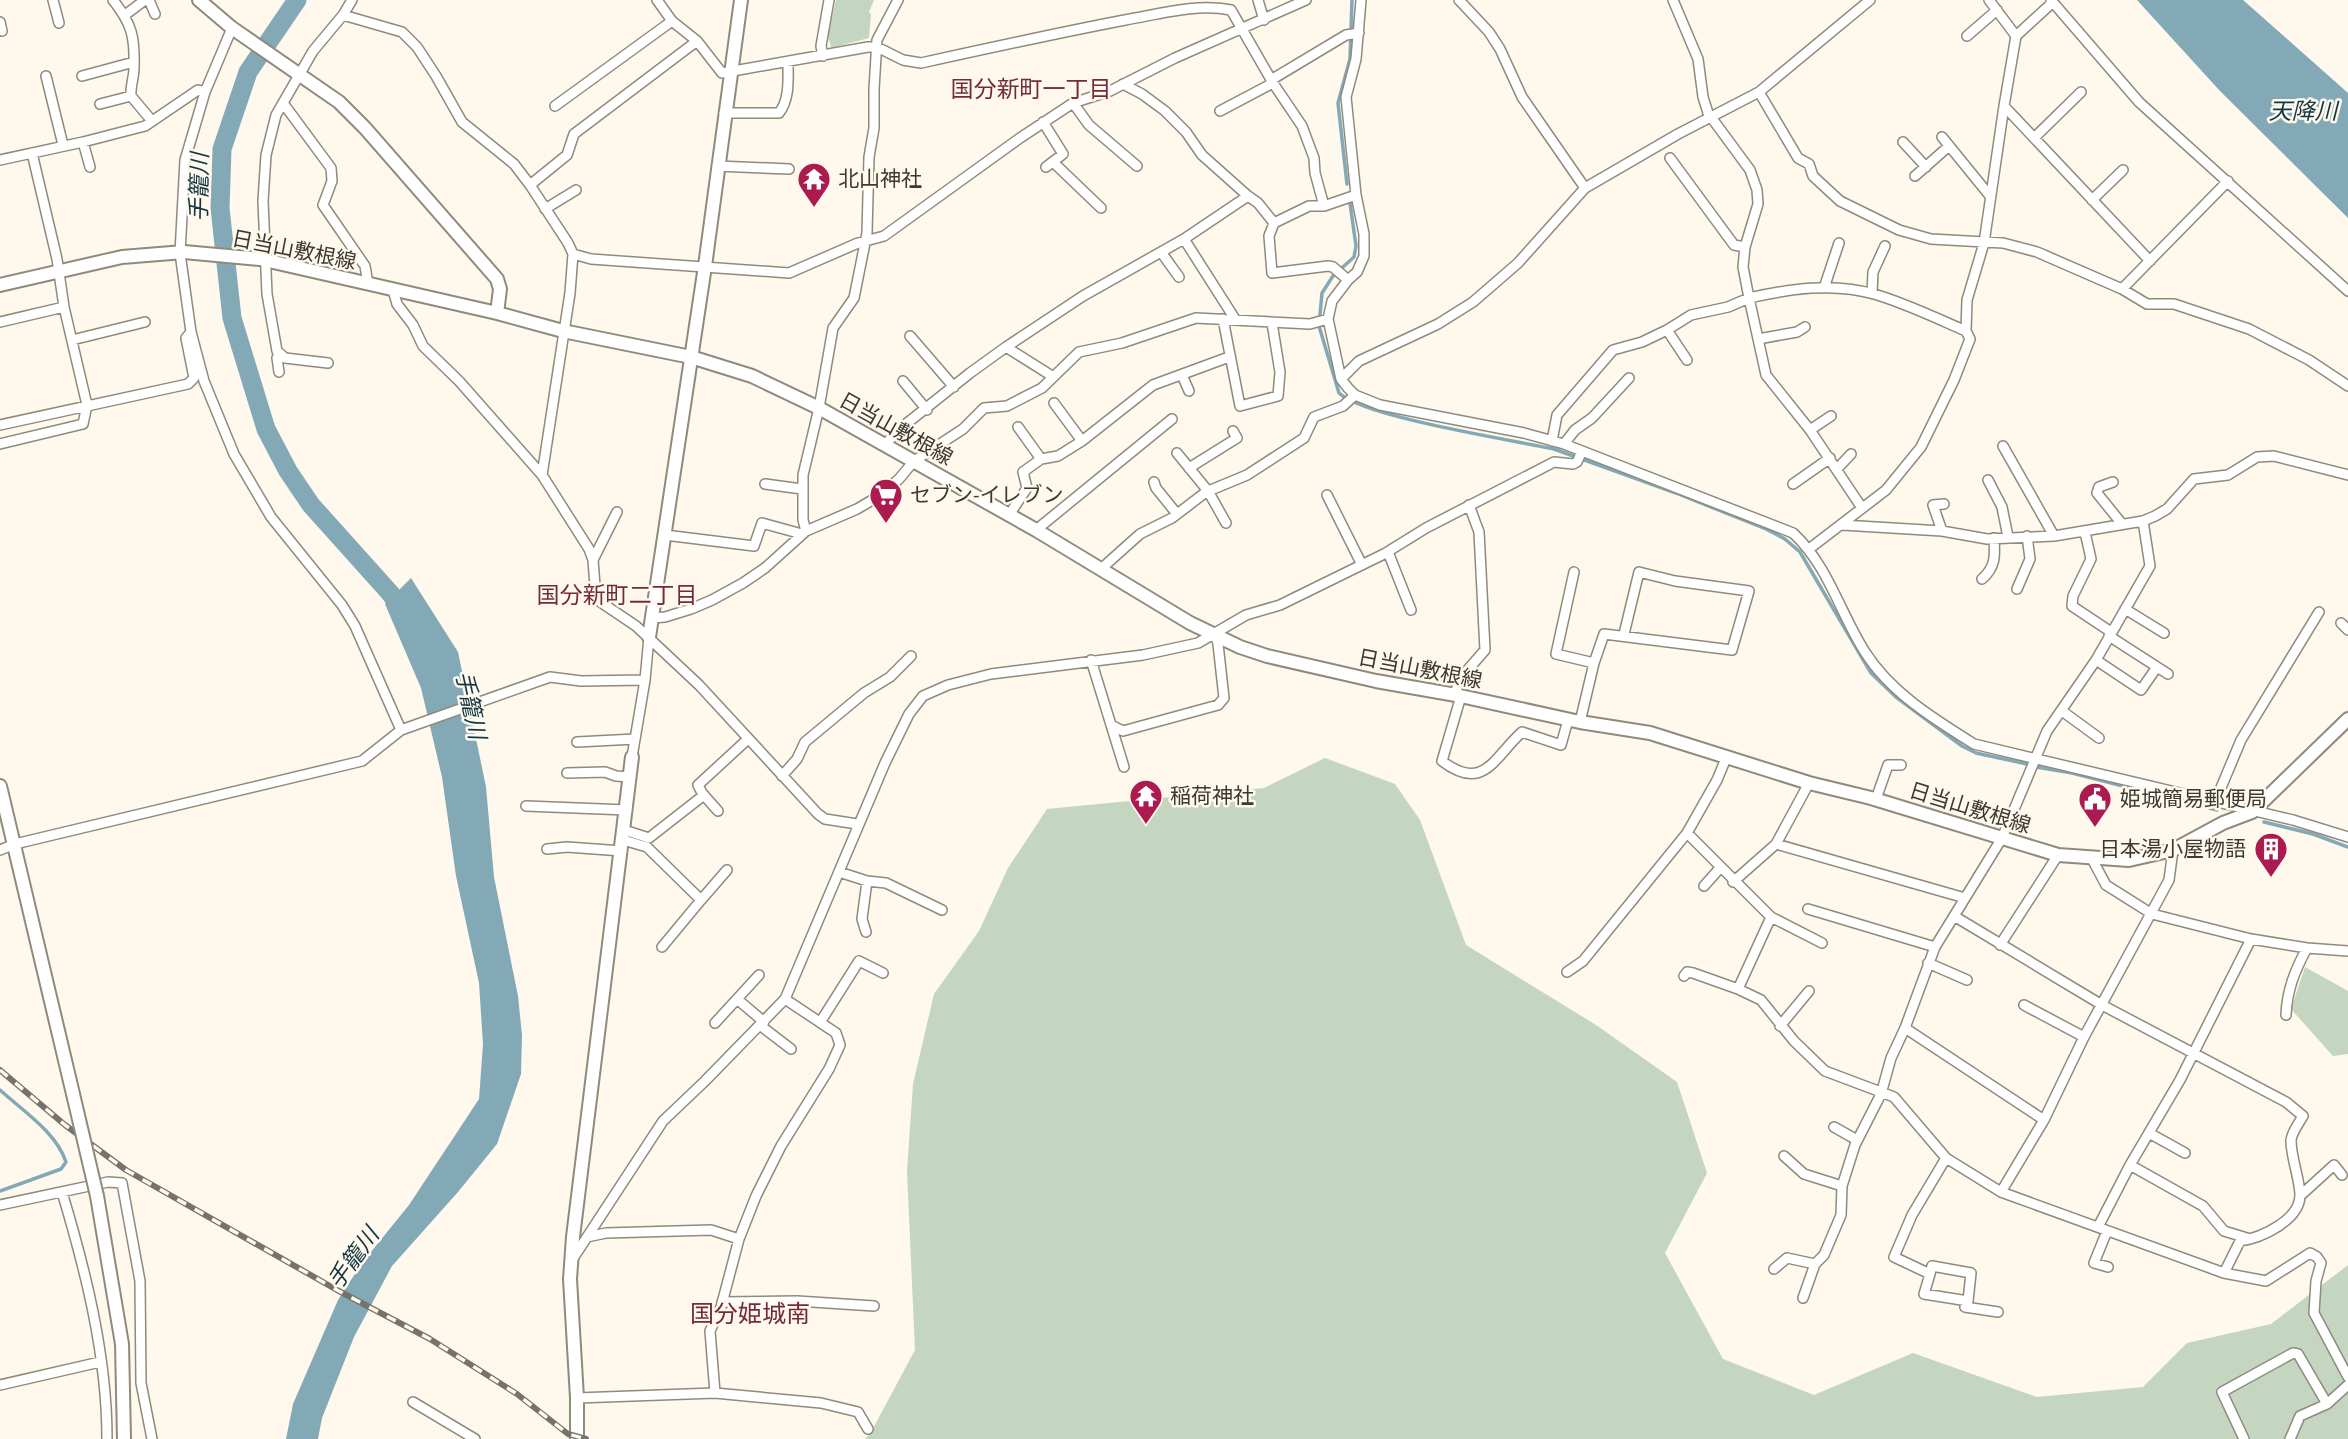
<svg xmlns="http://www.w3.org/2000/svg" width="2348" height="1439" font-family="'Source Sans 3','Noto Sans JP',sans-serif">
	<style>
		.green { fill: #c4d5c0 }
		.water { fill: #83a9b7 }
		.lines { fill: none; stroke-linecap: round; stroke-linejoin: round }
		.stream { stroke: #83a9b7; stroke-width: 3.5 }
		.river { stroke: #83a9b7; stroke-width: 19 }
		.street-casing { stroke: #908a7d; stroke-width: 12 }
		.secondary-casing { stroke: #908a7d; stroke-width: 16 }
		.street { stroke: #fff; stroke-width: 9 }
		.secondary { stroke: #fff; stroke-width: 12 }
		.rail-casing { stroke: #76736c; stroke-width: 6 }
		.rail { stroke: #fef8ed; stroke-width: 3.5; stroke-dasharray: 10; stroke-linecap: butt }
		.secondary-bridge-casing { stroke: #908a7d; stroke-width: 16; stroke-linecap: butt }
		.secondary-bridge { stroke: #fff; stroke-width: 12 }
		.labels { text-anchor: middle; stroke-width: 5; stroke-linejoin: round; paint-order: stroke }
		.poi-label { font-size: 21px; fill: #3c3a34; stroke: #fef8ed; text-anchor: start }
		.street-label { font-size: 21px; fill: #3c3a34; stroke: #fef8ed }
		.neighbourhood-label { font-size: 23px; fill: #712b3e; stroke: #fef8ed }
		.water-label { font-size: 23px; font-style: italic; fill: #133742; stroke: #fef8ed }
		.quarter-label { font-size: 24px; fill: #712b3e; stroke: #fef8ed }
	</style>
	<rect width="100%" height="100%" fill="#fef8ed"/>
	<path class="green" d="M836,0H874L869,12L871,14L869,38L831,48L828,35Z
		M1325,758L1395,784L1420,820L1466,945L1596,1025L1677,1082L1707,1173L1665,1253L1723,1359L1814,1395L1913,1353L2037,1397L2143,1387L2187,1343L2271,1324L2348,1265V1439H865L870,1434L915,1350L907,1171L913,1084L934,994L979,931L1008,868L1047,809L1264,788Z
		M2305,967L2348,991V1054L2333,1056L2291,1009Z"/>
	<path class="water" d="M2137,0H2243L2348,93V218L2220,91Z
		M411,578L458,652L486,787L494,877L518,996L522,1035L521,1074L497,1144L458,1192L392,1266L354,1337L322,1418L318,1439H286L293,1404L338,1300L362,1263L409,1205L479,1099L483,1044L479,983L456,876L442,777L421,688L385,604Z"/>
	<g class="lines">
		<path class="stream" d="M1347,184L1338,103L1350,59L1352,0
			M1350,203L1356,246L1354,257L1333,276L1322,293L1319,326L1339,393C1364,417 1512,440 1554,449L1676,493L1766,529L1785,539L1800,552L1871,673L1896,697L1962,746L1976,753L2027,764
			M2036,767L2072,773L2217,810
			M2264,822L2313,834L2348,847
			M0,1090C23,1111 56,1132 66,1162L61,1169L0,1191"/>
		<path class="river" d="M297,0L248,72L222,149L220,208L232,318L266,429L288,471L311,505L390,593L409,617"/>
		<defs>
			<path id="street" d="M53,0L59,23
				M113,0C132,24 135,37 134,68C134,78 130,86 131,96L152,121
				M149,0L155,14
				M657,0L672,21L697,41L722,73L868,47H877L903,60L921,63C989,48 1057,33 1125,20C1160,14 1196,3 1231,10L1273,83L1302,126L1314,158L1315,173L1324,206
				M1258,0L1264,20
				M1361,0L1356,59L1346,97L1356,195L1364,234V256L1357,272L1348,280L1332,301L1328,319L1341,379L1348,388L1355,395L1380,405L1524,433L1564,444L1793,533C1828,565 1840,613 1865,652C1890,692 1934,719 1974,744L2293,820L2348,837
				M1459,0L1489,32L1500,49L1522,97L1585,188
				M1673,0L1698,59L1703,97L1708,113L1750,170L1757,190L1758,204L1745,247L1743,267L1749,298C1789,289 1833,282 1874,294C1905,303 1936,318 1966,331
				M1989,0L2016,36
				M2051,0L2139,102L2348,291
				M125,15L145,0
				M343,15L402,32L417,47L436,76L462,122L514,164L530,185L568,243L573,254L591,259L789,273L858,243L884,236L1020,138L1073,103L1110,91L1175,58L1306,0
				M0,22L2,31
				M232,28L205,92L185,160L180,253L191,332L204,381L234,454L271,517L342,605L355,626L401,730
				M1967,36L1997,10
				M823,56L821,46L829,0
				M46,76L63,145
				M82,76L134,62
				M1271,80L1346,35L1359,33
				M1123,84L1142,94L1165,111L1186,132L1202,155L1248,196
				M1759,92L1798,158L1809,164L1813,176L1840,201L1899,230L1931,239L2003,243L2037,252L2122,289L2147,304H2174L2249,329L2309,360L2348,386
				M283,103L331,168L332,181L323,205L365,266L368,284
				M1073,103L1089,125L1137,166
				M100,104L131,96
				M555,106L672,21
				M2004,106L2150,261
				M1220,111L1273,83
				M724,113H779C790,99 788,79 788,62
				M1043,122L1063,154L1046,167
				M1942,137L1990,196
				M2034,138L2081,92
				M83,142L90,167
				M1903,142L1926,167
				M1670,158L1734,245L1745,247
				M0,160L83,142L145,126L198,90L205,92
				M1053,162L1101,208
				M717,166L789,169
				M1915,176L1949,146
				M530,185L567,155L574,134L697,41
				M2092,200L2123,170
				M545,209L576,190
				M1184,239L1235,319
				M1161,252L1179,277
				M573,254L570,293L542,475L589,549L593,560L596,599L636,626L699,685L818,814L825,819L857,824
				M1348,280L1333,267L1328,266L1272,273L1269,236L1274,223L1309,206H1324L1356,195
				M1824,288L1839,243
				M2122,289L2228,181
				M393,290L397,304L413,325L423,346L459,381L542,475
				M1872,293L1873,272L1885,246
				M1223,319L1240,406L1278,396L1280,372L1272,323
				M0,322L64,307
				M910,336L954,387
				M1758,339L1797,332L1805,327
				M72,340L145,322
				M1006,347L1052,376
				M1687,360L1667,330L1691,315L1728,307L1749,298L1766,375L1810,430L1862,508
				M328,363L285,358L277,351L267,294L263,201L266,155L276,115L313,51L343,15L352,0
				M279,372L277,358L279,354
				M1182,375L1189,391
				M1341,379L1359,361L1438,324L1473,302L1518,263L1585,188L1678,134L1759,92L1870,0
				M903,381L927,410
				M1054,403L1082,441
				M0,425L188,384L194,378L186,338L191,332
				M1018,427L1041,459
				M1810,430L1831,416
				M1552,441L1557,415L1613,350L1642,342L1667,330
				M0,444L83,424L87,405L64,307L57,259L32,153
				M886,444L896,432L970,373L1006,347L1083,296L1184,239L1248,196L1258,203L1274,223
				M1564,444L1575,430L1592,418L1629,378
				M2003,446L2054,536
				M1177,453L1208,491L1226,523
				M1189,468L1237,438L1233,431
				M1837,469L1851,454
				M1988,480L2002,507L2008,537
				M1154,482L1156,488L1177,514
				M2113,482L2099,487L2097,493L2122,524
				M765,484L802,489
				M1793,484L1830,458
				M1327,495L1362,565
				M1009,515L1027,488L1023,472L1041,459L1058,456L1082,441L1153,385L1229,357
				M1842,525L1942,531L1987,539L2054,536L2143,521L2155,516L2167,509L2194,479L2228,475L2257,457L2274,456L2348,475
				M1036,530L1172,419
				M806,531L803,520V475L819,408L833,328L854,298L867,233L869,157L874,128V89L877,40L898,0
				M1942,531L1933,505L1944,504
				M2085,532L2091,559L2073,596L2072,606L2111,632
				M665,535L754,546L762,523L802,534
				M1809,549L1886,490L1921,447L1954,380L1970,339L1966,331L1967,300L1984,243L2004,106L2016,36L2053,2
				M1388,552L1411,610
				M593,560L617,512
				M1102,568L1140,534L1172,518L1206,492L1247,475L1304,438L1314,417L1343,406L1355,395
				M1574,572L1556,654L1594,663
				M1982,579C1996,567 1995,555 1994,538
				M2017,589L2030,559L2027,536
				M2125,609L2164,633
				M652,618L665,617L691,609L712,600L743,583L765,568L806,531L857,509L879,496L899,479L914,461L963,429L984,408L1007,406L1042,388L1079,352L1122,343L1196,318L1310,324L1328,319
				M2341,623L2348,630
				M2109,636L2168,674
				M1091,660L1124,767
				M2096,660L2141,690L2157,667
				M1456,695L1458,681L1485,650L1479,532L1469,505
				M1461,696L1442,761C1484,793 1494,757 1522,732L1561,745L1568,720
				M2062,711L2099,738
				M1580,722L1594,663L1604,634L1732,650L1749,591L1675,581L1639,572L1624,634
				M1111,725L1123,731L1218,705L1224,698L1218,644L1215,633
				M577,742L635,739
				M632,757L645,680L649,637
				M567,773L605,772L616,776L630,777
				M782,776L797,759L805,742L864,693L890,677L911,656
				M1876,799L1888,765H1901
				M2215,802L2241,740L2319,612
				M526,806L627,810
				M718,811L702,793L698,785L748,739
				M624,830L649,838L704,795
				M1687,833L1771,917L1738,989L1761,1000L1794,1041L1825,1071L1894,1097L1946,1158L2001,1192L2224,1273L2266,1281L2310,1253L2317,1257L2321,1263L2316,1281L2314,1313L2348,1377
				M623,840L647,847L701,900L727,870
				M1776,844L1965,898
				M547,849L567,847L622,851
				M0,850L15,844L362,761L401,730L550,677L581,681L645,680
				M2091,857L2106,885L2152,914L2251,939L2307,948L2348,951
				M839,872L867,881L862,919L866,932
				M867,881L886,883L942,910
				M1733,882L1776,844L1809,783
				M1704,886L1720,868
				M1808,909L1935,947
				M1954,916L2102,1005L2286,1102L2303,1116C2299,1123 2292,1132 2291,1140C2291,1158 2299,1176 2300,1194C2301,1220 2261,1238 2240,1241L2224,1273
				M1771,917L1822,943
				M2000,945L2058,855
				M662,947L701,900
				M1928,963L1967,980
				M1567,972L1583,961L1687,833L1717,780L1727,756
				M1684,976L1687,972L1693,973L1738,989
				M737,999L759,975
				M2024,1005L2084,1037
				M2286,1015C2287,990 2295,970 2307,948
				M821,1021L859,961L883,973
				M715,1023L737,999L764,1022
				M761,1026L791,1049
				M1780,1026L1809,991
				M1905,1028L2044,1120
				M1834,1127L1857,1140
				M2149,1133L2185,1153
				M1784,1156L1804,1174L1842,1186
				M2130,1165L2203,1206L2224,1231L2250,1239
				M62,1192C86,1272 107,1356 107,1439
				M2001,1192L2044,1120L2084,1037L2169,880L2173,850
				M2300,1196L2334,1165L2342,1175
				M0,1205L108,1182L122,1183L140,1281L141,1383L152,1439
				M2098,1227L2130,1165L2180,1080L2251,939
				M2107,1231L2094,1263L2108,1267
				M587,1237L606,1233L711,1230L739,1239
				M572,1260L663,1121L705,1081L785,999L885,763L909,714L923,696L948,685L991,674L1143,655L1198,643L1246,615L1280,605L1384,554L1426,528L1554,462L1573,464L1577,462L1582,451
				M1774,1269L1787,1258L1815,1264L1824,1255L1841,1215L1842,1186L1855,1145L1881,1094L1891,1058L1905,1028L1935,947L2002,838L2047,731L2096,660L2150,566L2143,521
				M1930,1274L1932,1266L1971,1273L1968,1301L1924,1294L1930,1274L1894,1257L1912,1215L1946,1158
				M1803,1298L1815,1264
				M1968,1301L1965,1307L1998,1312
				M722,1302L797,1301L874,1306
				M0,1385L100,1362
				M715,1393L821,1403L858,1412L868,1429
				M577,1398L715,1393L710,1331L721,1307L739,1239L756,1196L781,1146L829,1069L840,1045L836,1033L785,999
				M413,1402L475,1439
				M2244,1439L2222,1392L2293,1353L2298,1354L2327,1404
				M2290,1439L2300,1416L2327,1404L2348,1385"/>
			<path id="secondary" d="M199,0L232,28L339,102L365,128L497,279L500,289L497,313
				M0,285L122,257L184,252L260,259L497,313L563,331L691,357L752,376L819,408L1036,530L1190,623L1240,647L1267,656L1376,681L1456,695L1580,722L1650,733L1809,783L1871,798L2058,855L2129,860L2173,850L2223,823L2252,812L2348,719
				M649,637L705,266L741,0
				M0,786L73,1094
				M97,1196L122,1344L124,1439
				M577,1439V1398L570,1279L573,1237L632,757"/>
		</defs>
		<use href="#street" class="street-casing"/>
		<use href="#secondary" class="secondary-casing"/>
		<use href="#street" class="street"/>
		<use href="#secondary" class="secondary"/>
		<defs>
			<path id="rail" d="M0,1070L65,1125L126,1170L337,1290L430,1339L517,1394L568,1434L586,1439"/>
		</defs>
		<use href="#rail" class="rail-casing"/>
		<use href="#rail" class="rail"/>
		<defs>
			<path id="secondary-bridge" d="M73,1094L97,1196"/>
		</defs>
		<use href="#secondary-bridge" class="secondary-bridge-casing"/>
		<use href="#secondary-bridge" class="secondary-bridge"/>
	</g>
	<defs>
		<symbol id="temple-pin" viewBox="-11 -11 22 30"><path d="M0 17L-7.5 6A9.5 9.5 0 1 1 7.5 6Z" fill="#ac1b50" stroke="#fef8ed"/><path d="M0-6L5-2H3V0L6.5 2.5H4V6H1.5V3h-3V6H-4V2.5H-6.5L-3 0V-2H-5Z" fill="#fff"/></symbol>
		<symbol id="supermarket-pin" viewBox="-11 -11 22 30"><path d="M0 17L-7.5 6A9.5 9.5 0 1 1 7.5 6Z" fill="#ac1b50" stroke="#fef8ed"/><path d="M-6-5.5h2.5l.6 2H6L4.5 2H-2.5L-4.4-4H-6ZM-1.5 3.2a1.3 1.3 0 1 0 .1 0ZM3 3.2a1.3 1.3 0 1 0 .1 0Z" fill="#fff"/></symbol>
		<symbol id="civic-pin" viewBox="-11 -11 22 30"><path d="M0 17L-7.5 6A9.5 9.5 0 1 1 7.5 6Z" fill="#ac1b50" stroke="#fef8ed"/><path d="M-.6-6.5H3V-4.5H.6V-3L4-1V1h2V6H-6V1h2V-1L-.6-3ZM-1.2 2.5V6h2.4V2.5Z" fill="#fff"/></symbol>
		<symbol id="building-pin" viewBox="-11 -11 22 30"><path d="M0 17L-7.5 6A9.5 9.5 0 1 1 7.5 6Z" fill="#ac1b50" stroke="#fef8ed"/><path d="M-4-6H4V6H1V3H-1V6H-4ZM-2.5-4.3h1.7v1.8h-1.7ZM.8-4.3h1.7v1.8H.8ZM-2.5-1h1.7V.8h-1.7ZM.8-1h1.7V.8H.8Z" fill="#fff"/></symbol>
	</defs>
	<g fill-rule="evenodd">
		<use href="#temple-pin" x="795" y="160" width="38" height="52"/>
		<use href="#supermarket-pin" x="867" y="476" width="38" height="52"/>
		<use href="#temple-pin" x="1127" y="777" width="38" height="52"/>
		<use href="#civic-pin" x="2076" y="780" width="38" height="52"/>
		<use href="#building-pin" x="2252" y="830" width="38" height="52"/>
	</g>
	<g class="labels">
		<g class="poi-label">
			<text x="838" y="186">北山神社</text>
			<text x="910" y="502">セブン-イレブン</text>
			<text x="1170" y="803">稲荷神社</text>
			<text x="2120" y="806">姫城簡易郵便局</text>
			<text x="2246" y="856" text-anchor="end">日本湯小屋物語</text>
		</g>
		<g class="street-label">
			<text transform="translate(294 250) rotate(11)" y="7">日当山敷根線</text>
			<text transform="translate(896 429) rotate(29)" y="7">日当山敷根線</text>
			<text transform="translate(1420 669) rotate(11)" y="7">日当山敷根線</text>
			<text transform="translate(1970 808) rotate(17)" y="7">日当山敷根線</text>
		</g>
		<g class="neighbourhood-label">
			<text x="1031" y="97">国分新町一丁目</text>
			<text x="617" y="603">国分新町二丁目</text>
		</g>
		<g class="water-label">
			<text x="2303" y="119">天降川</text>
			<text transform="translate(199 187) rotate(-89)" y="8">手籠川</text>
			<text transform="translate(471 705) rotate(78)" y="8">手籠川</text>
			<text transform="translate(353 1258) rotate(-54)" y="8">手籠川</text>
		</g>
		<g class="quarter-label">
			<text x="750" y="1322">国分姫城南</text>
		</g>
	</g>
</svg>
